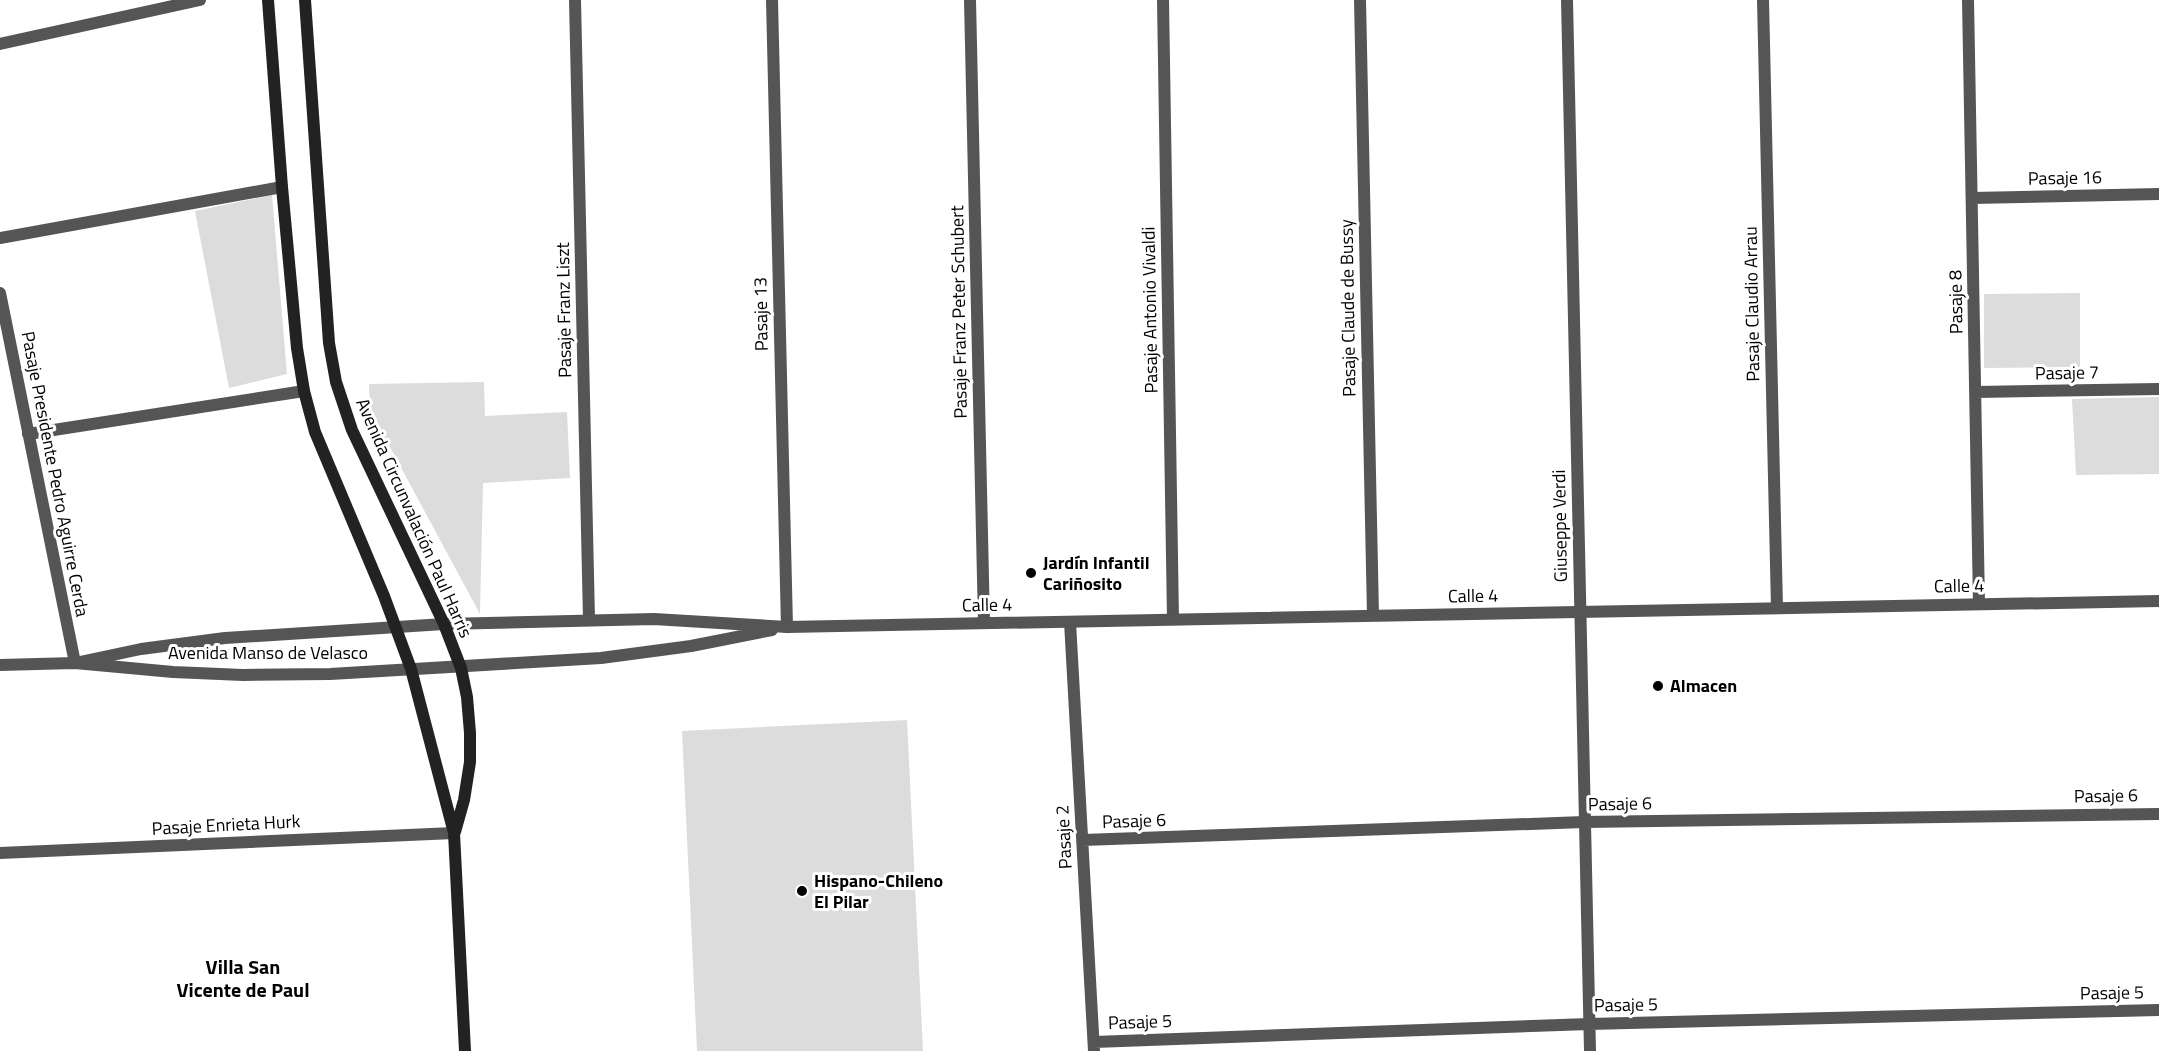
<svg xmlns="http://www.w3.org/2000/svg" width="2159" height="1051" font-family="'Titillium Web',sans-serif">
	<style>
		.green { fill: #dcdcdc }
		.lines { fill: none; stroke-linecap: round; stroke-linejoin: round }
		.minor { stroke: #555; stroke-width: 12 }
		.tertiary { stroke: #555; stroke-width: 12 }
		.secondary { stroke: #222; stroke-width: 12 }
		.poi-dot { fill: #000; stroke: #fff; stroke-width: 2 }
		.labels { text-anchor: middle; stroke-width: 6; stroke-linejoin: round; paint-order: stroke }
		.street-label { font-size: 18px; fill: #000; stroke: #fff }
		.poi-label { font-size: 18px; font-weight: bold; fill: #000; stroke: #fff; text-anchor: start }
		.neighbourhood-label { font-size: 20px; font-weight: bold; fill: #000; stroke: #fff }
	</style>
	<rect width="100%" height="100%" fill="#fff"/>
	<path class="green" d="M272,195L287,374L229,388L195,211Z
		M2080,293V367L1984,368V294Z
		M484,382L485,416L567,412L570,478L483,483L480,614L370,410L369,384Z
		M2159,397V474L2076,475L2072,399Z
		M907,720L923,1051H697L682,731Z"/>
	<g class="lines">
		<path class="minor" d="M575,0L589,619
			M772,0L787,627
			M970,0L984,623
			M1163,0L1173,619
			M1360,0L1373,615
			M1567,0L1590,1051
			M1763,0L1777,608
			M1968,0L1979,604
			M0,44L200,0
			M1972,198L2159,194
			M0,238L282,187
			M0,293L75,663
			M1976,392L2159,389
			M28,434L304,391
			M1070,622L1094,1051
			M1083,840L1584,822L2159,814
			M0,853L454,833
			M1094,1042L1589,1024L2159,1010"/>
		<path class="tertiary" d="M75,663L141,649L225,638L444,624L654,619L787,627L2159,601
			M0,665L75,663L173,672L243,675L330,674L601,658L691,646L772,630"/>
		<path class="secondary" d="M268,0L282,187L297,348L304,391L315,432L384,596L411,669L454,833L465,1051
			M305,0L329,343L336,382L352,430L444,624L461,668L467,697L470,733V762L464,800L455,832"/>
	</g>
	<g class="poi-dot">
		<circle cx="1031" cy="573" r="6"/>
		<circle cx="1658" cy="686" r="6"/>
		<circle cx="802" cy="891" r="6"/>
	</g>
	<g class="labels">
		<g class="street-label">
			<text transform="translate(2065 178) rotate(-1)" y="6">Pasaje 16</text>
			<text transform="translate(1956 302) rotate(-91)" y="6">Pasaje 8</text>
			<text transform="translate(1752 304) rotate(-91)" y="6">Pasaje Claudio Arrau</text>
			<text transform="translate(1348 308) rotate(-91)" y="6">Pasaje Claude de Bussy</text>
			<text transform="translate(564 310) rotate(-91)" y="6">Pasaje Franz Liszt</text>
			<text transform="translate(1150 310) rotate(-91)" y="6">Pasaje Antonio Vivaldi</text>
			<text transform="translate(959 312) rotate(-91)" y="6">Pasaje Franz Peter Schubert</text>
			<text transform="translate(761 314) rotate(-91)" y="6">Pasaje 13</text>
			<text transform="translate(2067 373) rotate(-1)" y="6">Pasaje 7</text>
			<text transform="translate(55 474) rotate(79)" y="6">Pasaje Presidente Pedro Aguirre Cerda</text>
			<text transform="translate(414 518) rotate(66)" y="6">Avenida Circunvalación Paul Harris</text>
			<text transform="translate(1560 526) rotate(-91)" y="6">Giuseppe Verdi</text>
			<text transform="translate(1959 586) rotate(-1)" y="6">Calle 4</text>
			<text transform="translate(1473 596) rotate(-1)" y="6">Calle 4</text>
			<text transform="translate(987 605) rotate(-1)" y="6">Calle 4</text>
			<text x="268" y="659">Avenida Manso de Velasco</text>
			<text transform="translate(2106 796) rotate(-1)" y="6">Pasaje 6</text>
			<text transform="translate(1620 804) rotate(-1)" y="6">Pasaje 6</text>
			<text transform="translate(1134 821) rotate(-2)" y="6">Pasaje 6</text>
			<text transform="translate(226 825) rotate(-3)" y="6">Pasaje Enrieta Hurk</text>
			<text transform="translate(1064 837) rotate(-93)" y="6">Pasaje 2</text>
			<text transform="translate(2112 993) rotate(-1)" y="6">Pasaje 5</text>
			<text transform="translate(1626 1005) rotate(-1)" y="6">Pasaje 5</text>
			<text transform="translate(1140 1022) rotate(-2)" y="6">Pasaje 5</text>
		</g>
		<g class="poi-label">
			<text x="1043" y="569">Jardín Infantil<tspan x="1043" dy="21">Cariñosito</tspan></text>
			<text x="1670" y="692">Almacen</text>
			<text x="814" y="887">Hispano-Chileno<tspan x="814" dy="21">El Pilar</tspan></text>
		</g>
		<g class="neighbourhood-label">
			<text x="243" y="974">Villa San<tspan x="243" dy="23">Vicente de Paul</tspan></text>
		</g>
	</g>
</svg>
